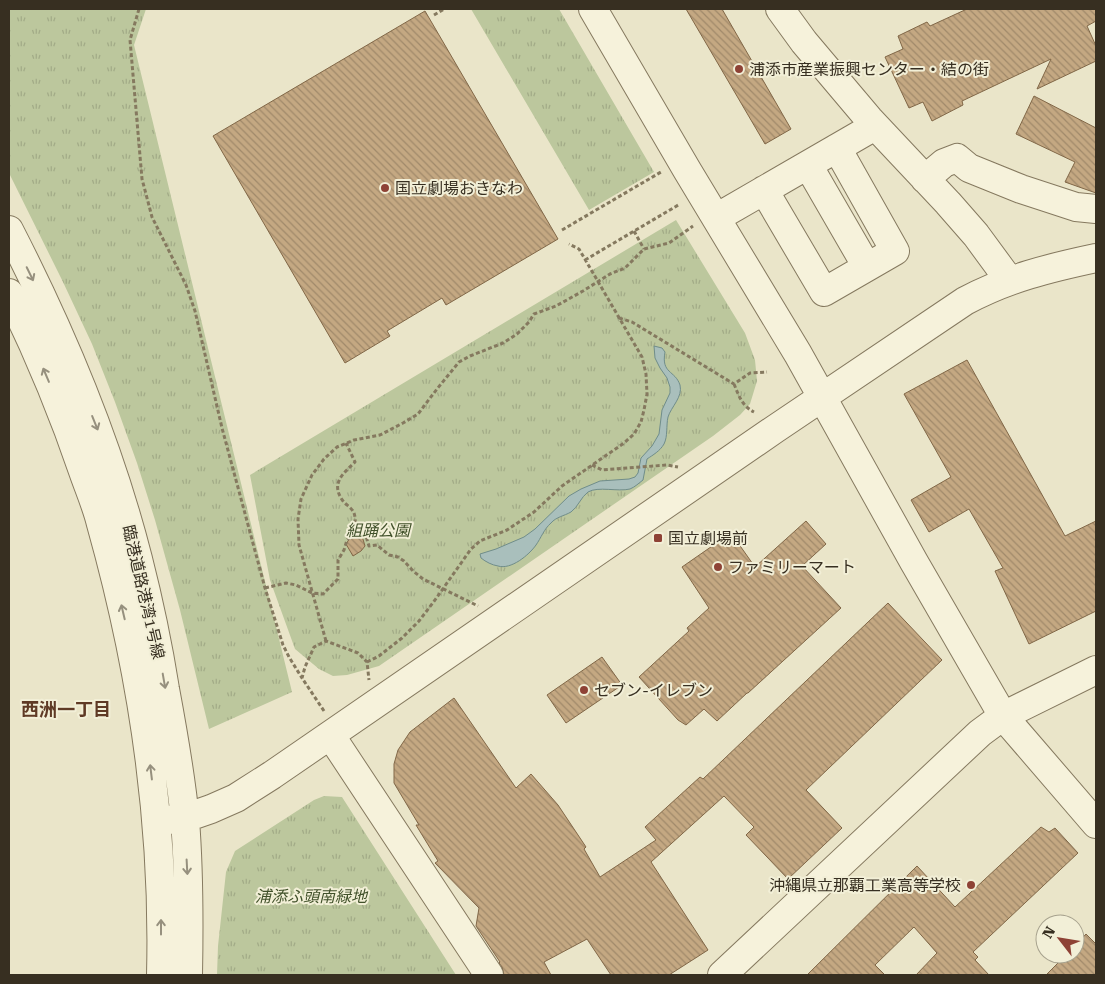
<svg xmlns="http://www.w3.org/2000/svg" width="1105" height="984" font-family="'Roboto Serif','Noto Sans JP',serif">
	<style>
		.grass { fill: url(#grass-tufts) }
		.water { fill: #a9bfbc; stroke: #708d8a }
		.building { fill: url(#building-back-hatch); stroke: #816747 }
		.lines { fill: none; stroke-linecap: round; stroke-linejoin: round }
		.minor-casing { stroke: #85795f; stroke-width: 30 }
		.path { stroke: #85795f; stroke-width: 3; stroke-dasharray: 4 2.5; stroke-linecap: butt }
		.minor { stroke: #f6f2db; stroke-width: 28 }
		.oneway { stroke: #96907e }
		.poi-dot { fill: #8e4235; stroke: #f2efd7; stroke-width: 2 }
		.labels { text-anchor: middle; stroke-width: 4; stroke-linejoin: round; paint-order: stroke }
		.poi-label { font-size: 16px; fill: #372f21; stroke: #f2efd7; text-anchor: start }
		.park-label { font-size: 16px; font-style: italic; fill: #41512a; stroke: #f2efd7 }
		.street-label { font-size: 16px; fill: #372f21; stroke: #f2efd7 }
		.neighbourhood-label { font-size: 18px; font-weight: bold; fill: #5f3a25; stroke: #f2efd7 }
	</style>
	<defs>
		<pattern id="grass-tufts" width="24" height="20" patternUnits="userSpaceOnUse" patternTransform="scale(1.25)"><rect width="24" height="20" fill="#bcc79d"/><path d="M3 7l-1-3M5 7V3M7 7l1-3M15 17l-1-3M17 17v-4M19 17l1-3" fill="none" stroke="#a2ab87"/></pattern>
		<pattern id="building-back-hatch" width="6" height="6" patternUnits="userSpaceOnUse" patternTransform="scale(1.25)"><rect width="6" height="6" fill="#c4a882"/><path d="M-1 5l2 2M0 0l6 6M5-1l2 2" fill="none" stroke="#a0896a"/></pattern>
	</defs>
	<rect width="100%" height="100%" fill="#eae5c9"/>
	<path class="grass" d="M9,9H146L134,45L292,692L209,729L180,610L155,520L137,463L115,402L92,344L63,282L9,173Z
		M471,9H559L654,172L589,210Z
		M676,220L745,333L755,360L757,381L750,404L740,415L713,436L379,666L347,675L333,676L319,669L295,649L270,580L250,475Z
		M324,796L342,797L456,975H217L218,946L226,872L235,851L314,800Z"/>
	<path class="water" d="M654,346L662,348L665,352C661,374 675,370 680,385C683,397 671,407 668,417C666,426 668,436 664,444C660,451 653,455 647,459L643,480C639,483 635,487 630,489C618,492 598,486 588,492C581,497 578,507 571,512C564,516 556,517 551,523C544,529 541,538 536,545C529,555 511,570 498,566C492,565 486,562 481,558L480,554L496,549L524,537L535,529L569,496L581,489L600,481L629,479L635,477L638,473L641,458L652,446L659,434L662,410L670,393V387L667,378L660,368L655,358Z"/>
	<path class="building" d="M686,9H722L791,129L765,144Z
		M967,9H1096V21L1087,26L1096,46V61L1037,89L1051,59L962,101L963,105L932,121L923,102L909,108L885,57L903,49L898,36L927,22L930,26Z
		M425,11L558,239L446,305L442,298L387,331L390,336L345,363L213,136Z
		M1034,96L1096,128V193L1065,182L1075,162L1016,134Z
		M967,360L1065,536L1096,521V611L1029,644L995,571L1003,568L969,509L929,532L911,500L951,477L904,394Z
		M806,521L826,544L802,566L841,608L748,693H747L717,721L704,709L686,725L678,720L639,677L689,631L687,628L709,608L682,567L731,533L755,567Z
		M352,535L362,536L365,546L361,551L353,556L346,544Z
		M888,603L942,660L806,790L842,828L788,879L746,835L754,827L724,796L651,862L708,950L669,975H611L587,939L544,962L551,975H504L502,967L499,963L500,962L476,926L479,908L435,863L438,861L416,825H419L394,783V764L398,750L410,732L454,698L516,788L531,774L558,805L586,847L584,849L600,877L656,840L645,827L700,777L703,779Z
		M602,657L622,685L566,723L547,695Z
		M1041,827L1049,832L1055,828L1078,853L973,952L978,957L975,960L989,975H916L937,953L914,927L875,965L885,975H807L917,866L955,907Z
		M1086,934L1096,944V975H1046L1067,954H1075V946Z"/>
	<g class="lines">
		<defs>
			<path id="minor" d="M593,9L687,170L798,354L914,562L1003,716L1096,824
				M780,9L804,42L869,119L948,203L976,235L1009,280
				M808,165L867,267
				M925,179L944,163L957,158L969,168L1021,189L1076,207L1096,209
				M764,190L824,292L895,251L837,148
				M716,218L875,126
				M9,230C63,335 109,445 138,559C149,602 158,645 165,689C173,732 181,776 185,820C189,871 189,923 188,975
				M9,293C38,352 63,412 84,474C90,491 97,507 101,524C142,670 165,823 161,975
				M331,736L489,975
				M157,821L185,818L211,809L236,798L272,775L775,429L965,301C1008,278 1049,268 1096,258
				M722,975L980,733L1003,716L1096,670"/>
		</defs>
		<use href="#minor" class="minor-casing"/>
		<path class="path" d="M139,9L130,40L142,179L152,217L186,285L195,311L222,428L265,588L283,645L289,657L302,678
			M434,15L444,9
			M562,230L661,172
			M634,231L644,249
			M585,260L680,204
			M619,318L632,322L734,384L750,373L767,372
			M734,384C739,396 742,406 754,412
			M592,465L602,470L667,465L678,467
			M355,532L366,536L369,546L377,545L389,555L398,557L404,561L413,571L423,579L478,606
			M265,588L286,583L296,585L312,593L323,594L338,579V560L344,550L347,540L355,532C355,527 356,518 354,513C352,508 346,505 343,501C330,483 343,474 355,462L346,443
			M326,641L299,545L298,519L301,499L312,475L324,459L337,447L354,440L380,435L403,423L418,414L437,389L459,362L470,356L503,343L517,334L529,322L534,314L556,306L583,291L610,274L625,268L644,249L669,243L693,226
			M367,662L379,656L402,638L419,621L435,600L471,549L480,541L507,530L534,512L562,486L624,443L634,434L641,422L644,410L647,394L646,374L642,357L579,249L569,244
			M324,711L302,678L305,667L314,647L326,641L358,653L367,662L369,680"/>
		<use href="#minor" class="minor"/>
	</g>
	<defs><path id="oneway-shaft" d="M-6 0H5M1.5-3L5.5 0L1.5 3" fill="none" stroke-width="1.6" stroke-linecap="round" stroke-linejoin="round" transform="scale(1.25)"/></defs>
	<g class="oneway">
		<use href="#oneway-shaft" transform="translate(30 274) rotate(64)"/>
		<use href="#oneway-shaft" transform="translate(46 375) rotate(-113)"/>
		<use href="#oneway-shaft" transform="translate(95 423) rotate(68)"/>
		<use href="#oneway-shaft" transform="translate(123 612) rotate(-103)"/>
		<use href="#oneway-shaft" transform="translate(164 681) rotate(80)"/>
		<use href="#oneway-shaft" transform="translate(151 772) rotate(-97)"/>
		<use href="#oneway-shaft" transform="translate(187 867) rotate(87)"/>
		<use href="#oneway-shaft" transform="translate(161 927) rotate(-90)"/>
	</g>
	<g class="poi-dot">
		<circle cx="739" cy="69" r="5"/>
		<circle cx="385" cy="188" r="5"/>
		<rect x="653" y="533" width="10" height="10" rx="2.5"/>
		<circle cx="718" cy="567" r="5"/>
		<circle cx="584" cy="690" r="5"/>
		<circle cx="971" cy="885" r="5"/>
	</g>
	<g class="labels">
		<g class="poi-label">
			<text x="749" y="75">浦添市産業振興センター・結の街</text>
			<text x="395" y="194">国立劇場おきなわ</text>
			<text x="668" y="544">国立劇場前</text>
			<text x="728" y="573">ファミリーマート</text>
			<text x="594" y="696">セブン-イレブン</text>
			<text x="961" y="891" text-anchor="end">沖縄県立那覇工業高等学校</text>
		</g>
		<g class="park-label">
			<text x="378" y="536">組踊公園</text>
			<text x="311" y="902">浦添ふ頭南緑地</text>
		</g>
		<g class="street-label">
			<text transform="translate(144 592) rotate(77)" y="6">臨港道路港湾1号線</text>
		</g>
		<g class="neighbourhood-label">
			<text x="66" y="716">西洲一丁目</text>
		</g>
	</g>
	<rect width="1105" height="984" fill="none" stroke="#372f21" stroke-width="20"/>
	<g transform="translate(1060 939) rotate(301)"><circle r="24" fill="#f2efd7" stroke="#a7a28e"/>
	<path d="M0-4L9 19L0 12L-9 19Z" fill="#8e4235"/>
	<text y="-8" font-size="14" font-weight="bold" text-anchor="middle" fill="#372f21">N</text>
	</g>
</svg>
